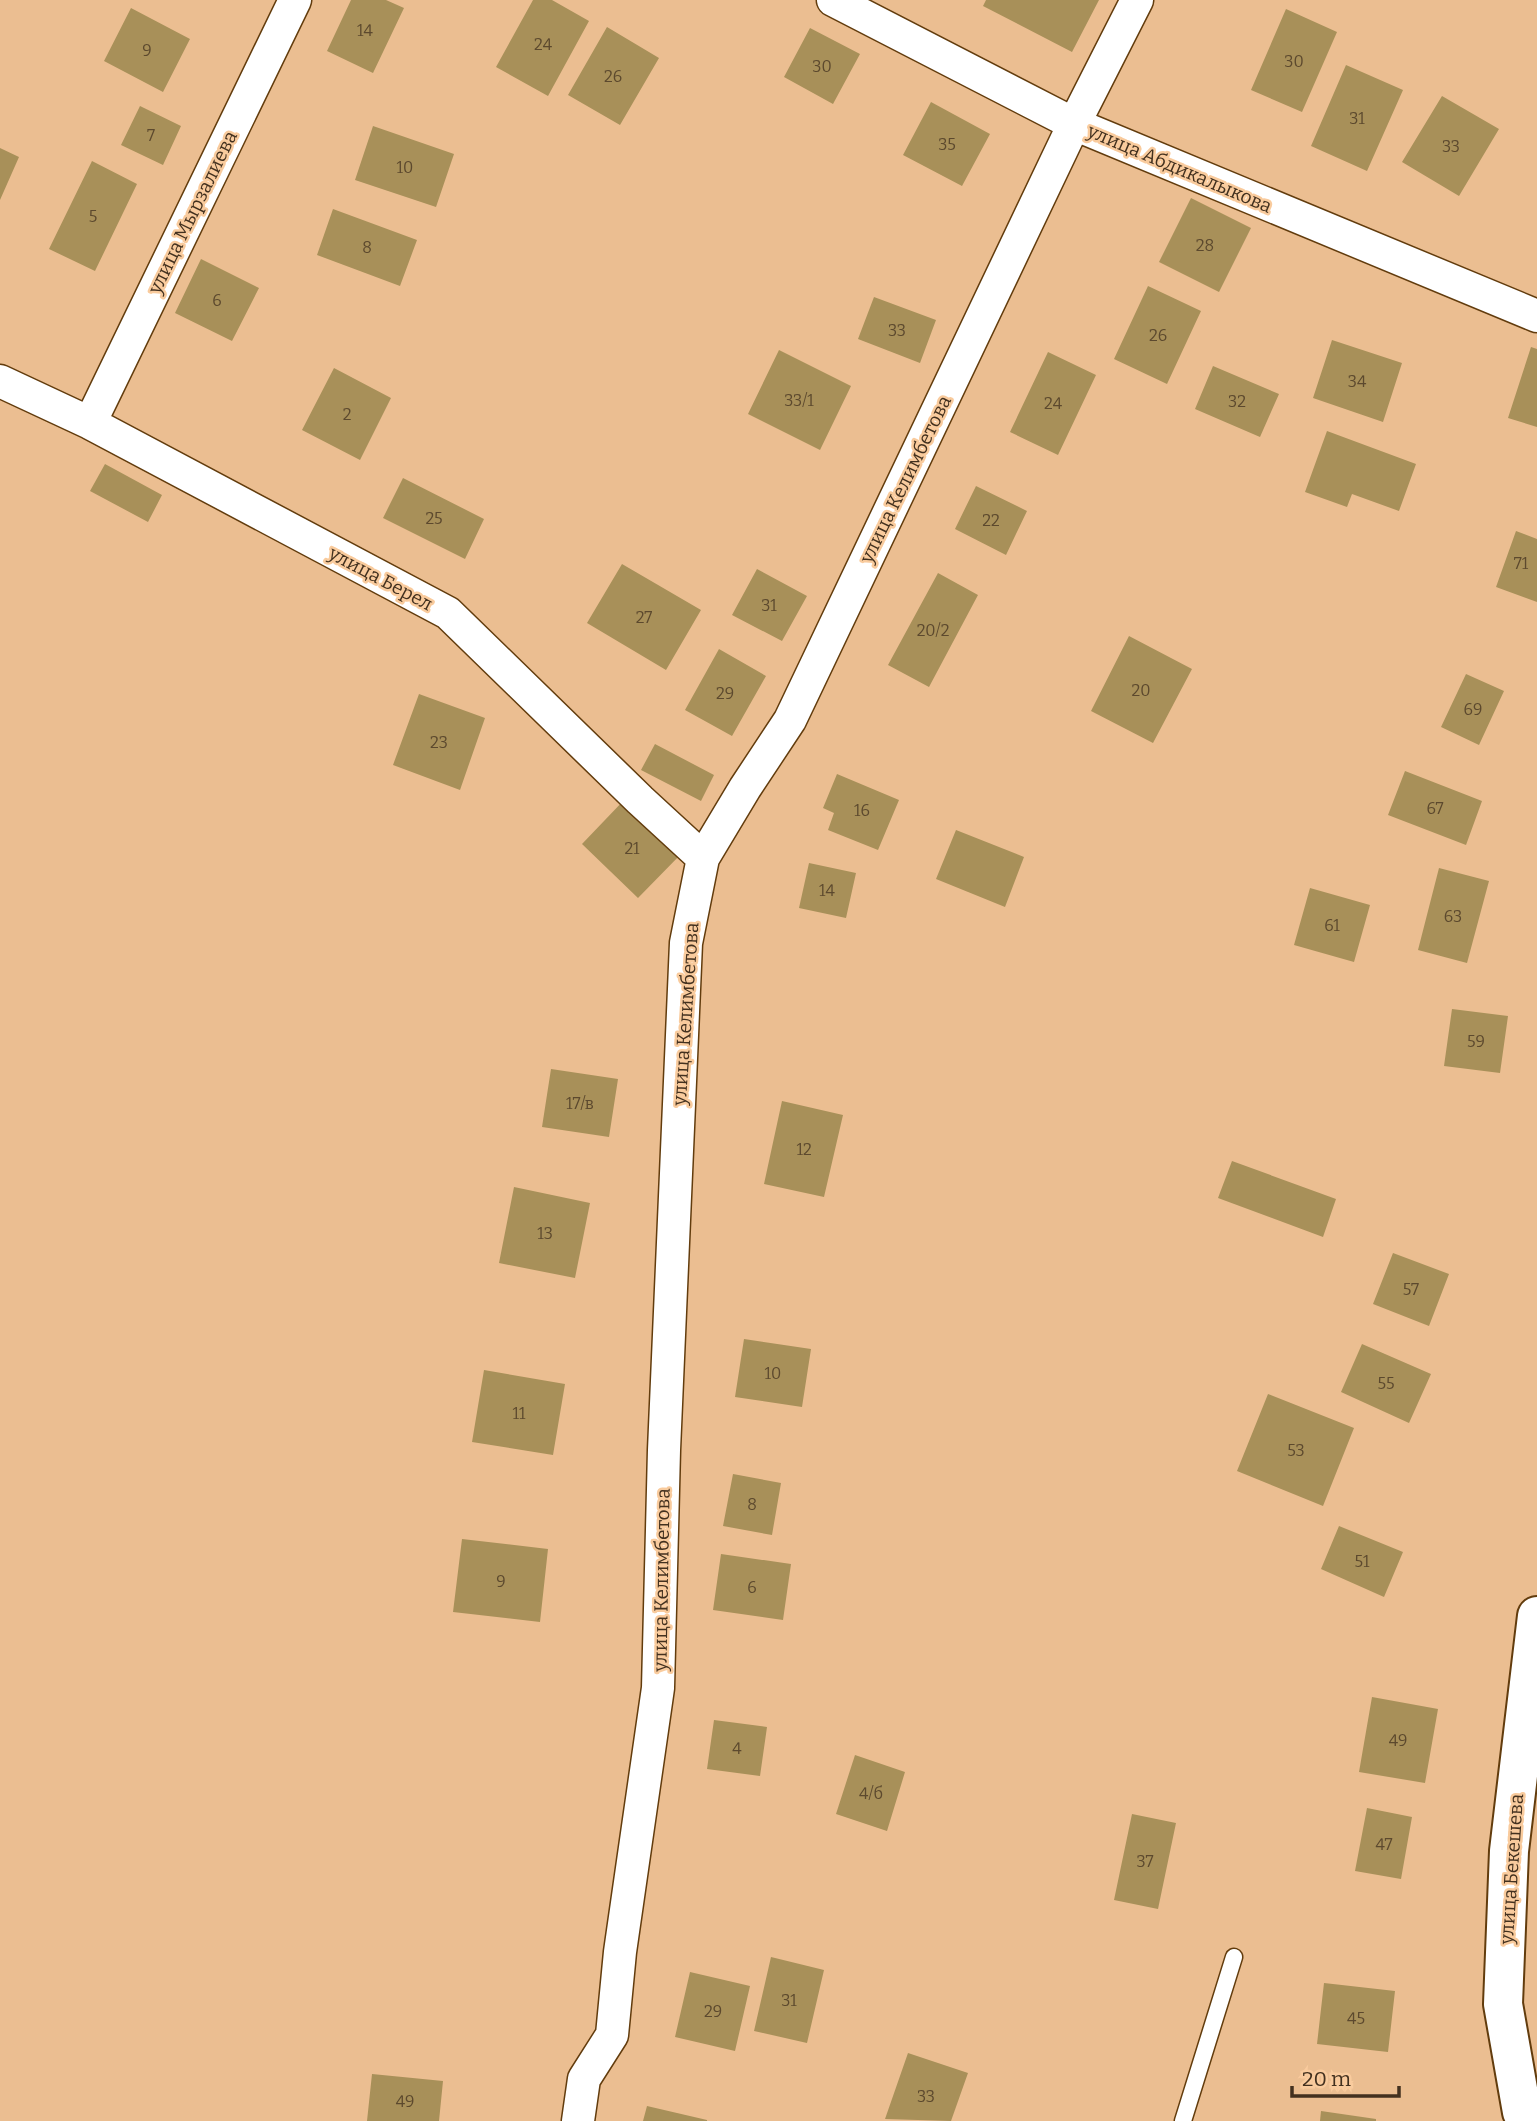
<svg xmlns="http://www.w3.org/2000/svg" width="1537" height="2121" font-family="Bitter,serif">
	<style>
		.building { fill: #a89059 }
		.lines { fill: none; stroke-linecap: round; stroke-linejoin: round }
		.service-casing { stroke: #623c0d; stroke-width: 19 }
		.minor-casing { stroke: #623c0d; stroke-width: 35 }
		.secondary-casing { stroke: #623c0d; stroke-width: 42 }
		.service { stroke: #fff; stroke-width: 16 }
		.minor { stroke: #fff; stroke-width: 32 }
		.secondary { stroke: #fff; stroke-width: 38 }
		.labels { text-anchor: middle; stroke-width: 5; stroke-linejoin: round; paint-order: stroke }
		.number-label { font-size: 16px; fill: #5c492e }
		.street-label { font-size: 19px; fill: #43311f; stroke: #f9cb9d }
	</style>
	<rect width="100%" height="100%" fill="#ebbe91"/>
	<path class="building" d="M351,0H386L404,8L373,73L327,51Z
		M533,0H552L589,21L548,96L496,67Z
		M986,0H1099L1072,52L983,6Z
		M131,8L190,39L163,92L104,61Z
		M1286,9L1337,32L1302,112L1251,90Z
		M607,27L659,58L620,125L568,95Z
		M810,28L860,54L833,104L784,77Z
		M1346,65L1403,90L1367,171L1311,146Z
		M1442,96L1499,129L1459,196L1402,162Z
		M931,102L990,134L962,186L903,155Z
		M140,106L181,126L163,165L121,145Z
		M373,126L454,154L436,207L355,180Z
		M0,148L19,157L0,200Z
		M92,161L137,184L95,271L49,249Z
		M1191,198L1251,228L1219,292L1159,262Z
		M333,209L417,240L400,286L317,255Z
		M201,259L259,288L232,341L175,313Z
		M1148,286L1201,311L1167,384L1114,359Z
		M874,297L936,320L920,363L858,339Z
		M1332,340L1402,363L1383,422L1313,398Z
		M1531,347L1537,349V427L1508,418Z
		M779,350L851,386L820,450L748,414Z
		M1048,352L1096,375L1058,455L1010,432Z
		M1213,366L1279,394L1260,437L1195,409Z
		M334,368L391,398L360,460L302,430Z
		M1327,431L1416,464L1399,511L1352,494L1347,507L1305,492Z
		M105,464L162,495L148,522L90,491Z
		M403,478L484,519L465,559L383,518Z
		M976,486L1027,511L1006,555L955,529Z
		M1516,531L1537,539V602L1496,587Z
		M622,564L701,610L666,670L587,623Z
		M757,569L807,596L782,641L732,615Z
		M938,573L978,595L929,687L888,665Z
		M1129,636L1192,669L1153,743L1091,711Z
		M719,649L766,676L732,736L685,710Z
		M1466,674L1504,691L1479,745L1441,727Z
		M419,694L485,718L460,790L393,765Z
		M655,744L714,775L701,801L641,770Z
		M1405,771L1482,801L1466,845L1388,815Z
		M837,774L899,800L878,850L828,830L834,813L823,808Z
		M626,798L683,852L638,898L582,844Z
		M956,830L1024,857L1005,907L936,879Z
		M809,863L856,873L846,918L799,908Z
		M1439,868L1489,881L1467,963L1418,950Z
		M1310,888L1370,905L1354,962L1294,945Z
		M1452,1009L1508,1016L1500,1073L1444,1066Z
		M551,1069L618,1079L609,1137L542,1127Z
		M782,1101L843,1115L824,1197L764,1184Z
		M1232,1161L1336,1199L1323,1237L1218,1198Z
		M514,1187L590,1203L575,1278L499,1263Z
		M1393,1253L1449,1274L1429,1326L1373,1304Z
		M744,1339L811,1349L802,1407L735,1397Z
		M1362,1344L1431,1374L1409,1423L1341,1392Z
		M484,1370L565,1384L553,1455L472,1442Z
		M1268,1394L1354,1428L1323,1506L1237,1471Z
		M733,1474L781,1483L772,1535L723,1526Z
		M1339,1526L1403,1552L1384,1597L1321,1569Z
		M462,1539L548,1549L540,1622L453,1612Z
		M721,1554L791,1564L783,1620L713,1610Z
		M1372,1697L1438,1709L1425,1783L1359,1772Z
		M714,1720L767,1727L760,1776L707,1769Z
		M855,1755L905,1772L887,1831L836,1814Z
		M1367,1808L1412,1817L1401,1879L1355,1871Z
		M1132,1814L1176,1823L1158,1909L1114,1900Z
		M771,1957L824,1970L807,2043L754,2031Z
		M690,1972L750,1986L735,2051L675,2037Z
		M1324,1983L1395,1991L1388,2052L1317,2044Z
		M908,2053L968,2073L951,2121L885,2119Z
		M372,2074L443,2081L439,2121H367Z
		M647,2106L707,2120V2121H643Z
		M1321,2111L1376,2119V2121H1320Z"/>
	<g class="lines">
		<defs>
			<path id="service" d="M1183,2121L1234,1957"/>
			<path id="minor" d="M833,0L1074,124L1537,316
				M0,381L90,423L448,613L640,800L703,858
				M90,423L295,0
				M578,2121L584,2079L612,2035L620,1952L658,1688L664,1450L686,943L703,858L745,788L790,720L1074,124L1137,0"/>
			<path id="secondary" d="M1527,2121L1522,2112L1503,2004L1509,1851L1537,1616"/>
		</defs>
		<use href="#service" class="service-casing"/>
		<use href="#minor" class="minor-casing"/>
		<use href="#secondary" class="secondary-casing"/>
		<use href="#service" class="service"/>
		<use href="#minor" class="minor"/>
		<use href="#secondary" class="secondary"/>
	</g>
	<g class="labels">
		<g class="number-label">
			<text x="365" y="36">14</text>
			<text x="543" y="50">24</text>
			<text x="147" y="56">9</text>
			<text x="1294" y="67">30</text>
			<text x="822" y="72">30</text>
			<text x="613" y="82">26</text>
			<text x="1357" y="124">31</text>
			<text x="151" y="141">7</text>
			<text x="947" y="150">35</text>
			<text x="1451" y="152">33</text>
			<text x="405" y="173">10</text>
			<text x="93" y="222">5</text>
			<text x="1205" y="251">28</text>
			<text x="367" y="253">8</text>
			<text x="217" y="306">6</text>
			<text x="897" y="336">33</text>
			<text x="1158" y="341">26</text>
			<text x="1357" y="387">34</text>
			<text x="799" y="406">33/1</text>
			<text x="1237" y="407">32</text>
			<text x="1053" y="409">24</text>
			<text x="347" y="420">2</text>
			<text x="434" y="524">25</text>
			<text x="991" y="526">22</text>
			<text x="1521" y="569">71</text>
			<text x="769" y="611">31</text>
			<text x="644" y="623">27</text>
			<text x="933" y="636">20/2</text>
			<text x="1141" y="696">20</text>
			<text x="725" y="699">29</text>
			<text x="1473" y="715">69</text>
			<text x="439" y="748">23</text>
			<text x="1435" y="814">67</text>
			<text x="862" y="816">16</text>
			<text x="632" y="854">21</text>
			<text x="827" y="896">14</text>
			<text x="1453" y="922">63</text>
			<text x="1332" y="931">61</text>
			<text x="1476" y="1047">59</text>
			<text x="580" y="1109">17/в</text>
			<text x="804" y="1155">12</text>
			<text x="545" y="1239">13</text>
			<text x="1411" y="1295">57</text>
			<text x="773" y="1379">10</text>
			<text x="1386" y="1389">55</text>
			<text x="519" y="1419">11</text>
			<text x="1296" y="1456">53</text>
			<text x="752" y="1510">8</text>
			<text x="1362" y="1567">51</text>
			<text x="501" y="1587">9</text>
			<text x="752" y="1593">6</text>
			<text x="1398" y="1746">49</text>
			<text x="737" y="1754">4</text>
			<text x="871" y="1799">4/б</text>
			<text x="1384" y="1850">47</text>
			<text x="1145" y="1867">37</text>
			<text x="789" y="2006">31</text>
			<text x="713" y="2017">29</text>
			<text x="1356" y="2024">45</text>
			<text x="926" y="2102">33</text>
			<text x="405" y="2107">49</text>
		</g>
		<g class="street-label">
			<text transform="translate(1180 168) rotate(23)" y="7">улица Абдикалыкова</text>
			<text transform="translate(192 212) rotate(-64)" y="7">улица Мырзалиева</text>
			<text transform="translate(905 479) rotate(-64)" y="7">улица Келимбетова</text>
			<text transform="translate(381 578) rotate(28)" y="7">улица Берел</text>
			<text transform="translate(685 1014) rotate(-86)" y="7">улица Келимбетова</text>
			<text transform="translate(661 1580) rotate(-89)" y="7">улица Келимбетова</text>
			<text transform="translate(1511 1869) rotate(-86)" y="7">улица Бекешева</text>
		</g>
	</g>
	<path d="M1292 2086v10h107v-10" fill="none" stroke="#43311f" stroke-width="3.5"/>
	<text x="1302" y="2086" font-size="21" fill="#43311f" stroke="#f9cb9d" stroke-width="5" paint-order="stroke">20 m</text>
</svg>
